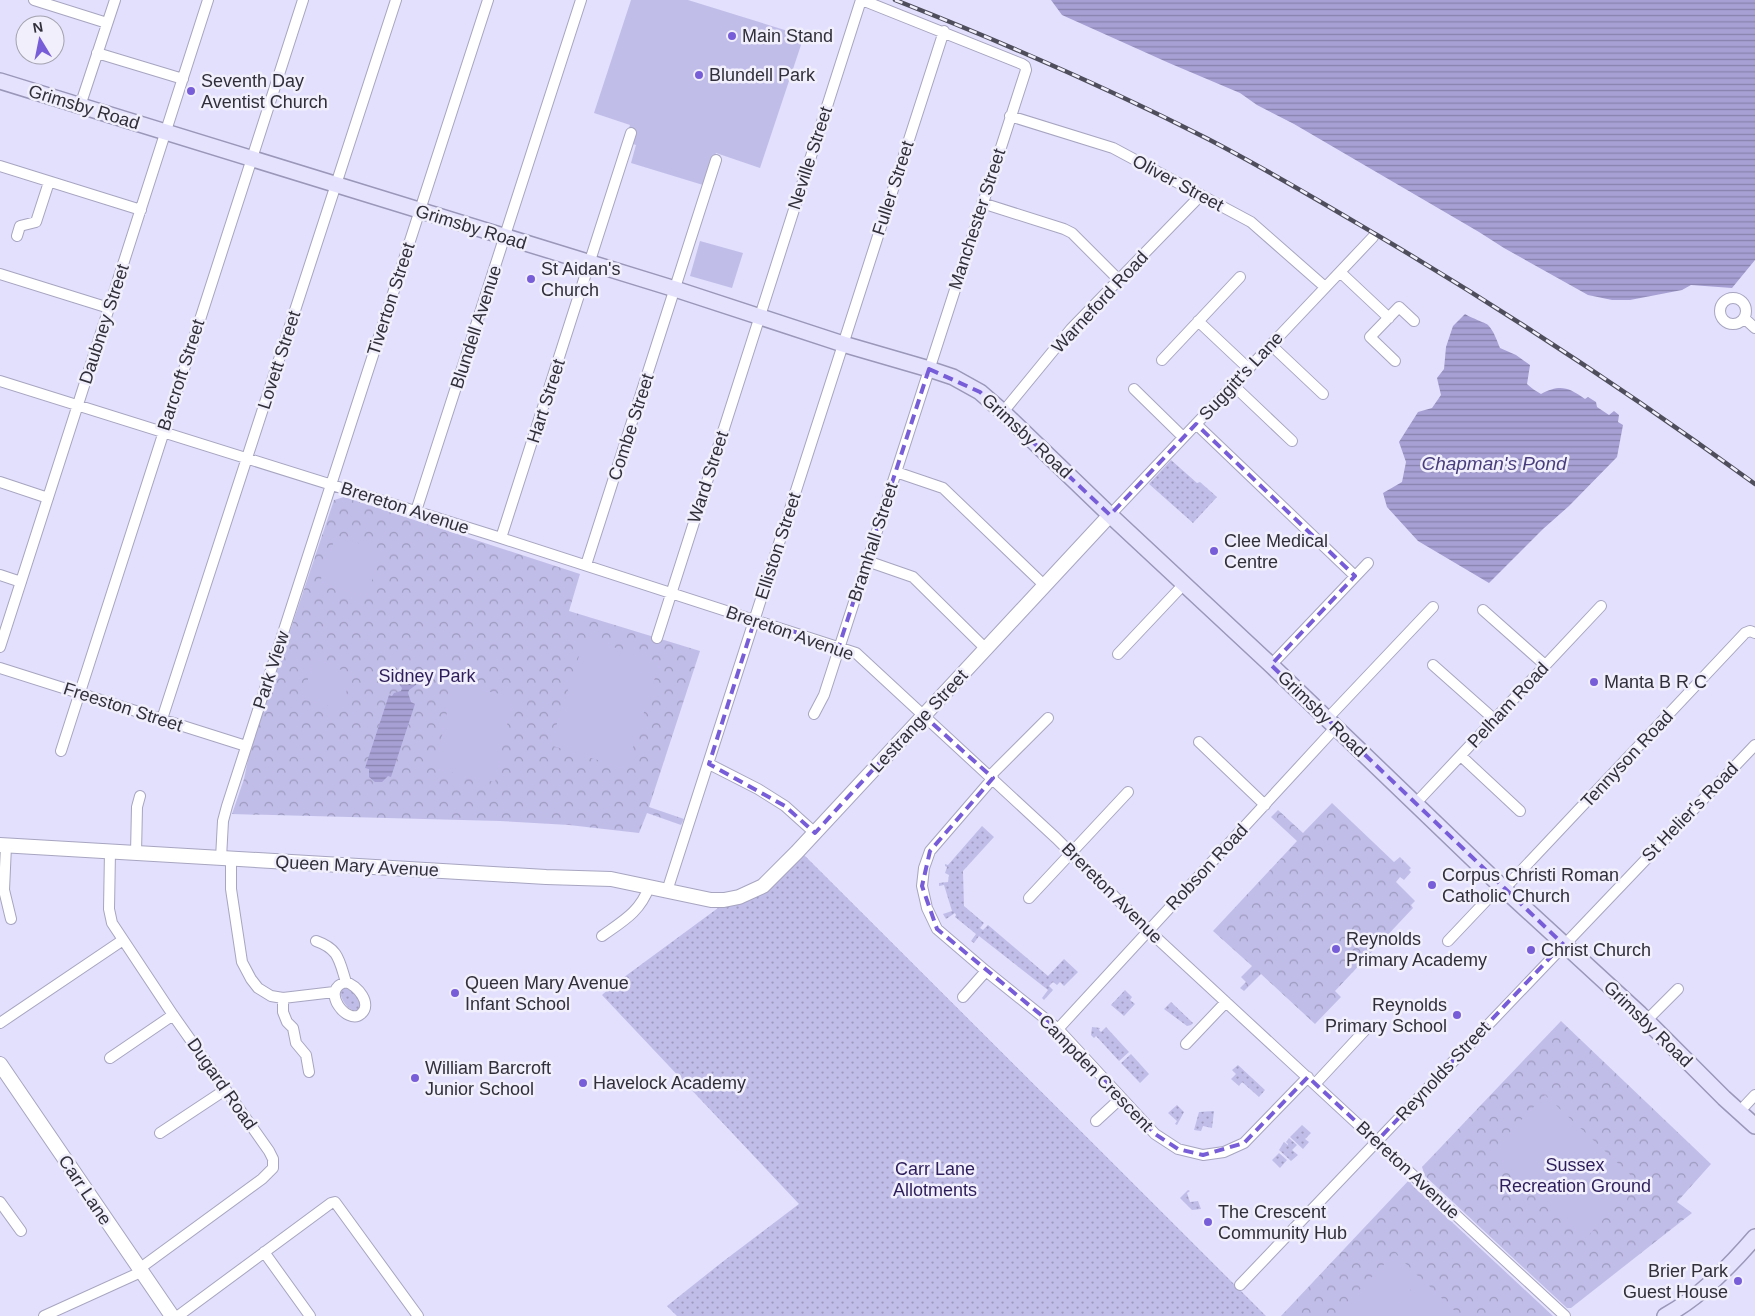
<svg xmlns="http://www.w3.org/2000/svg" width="1755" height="1316" font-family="Arial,sans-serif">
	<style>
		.grass { fill: url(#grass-dots) }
		.park { fill: url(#park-crowns) }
		.pitch { fill: #c1bde9 }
		.water { fill: url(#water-rules) }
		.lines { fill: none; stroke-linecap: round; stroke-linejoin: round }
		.street-casing { stroke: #a7a5c0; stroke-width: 12 }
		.secondary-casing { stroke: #a7a5c0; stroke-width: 16 }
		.primary-casing { stroke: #9a97b9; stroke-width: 18 }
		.street { stroke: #fff; stroke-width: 10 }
		.secondary { stroke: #fff; stroke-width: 14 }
		.primary { stroke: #e5e2fe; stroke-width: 15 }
		.rail-casing { stroke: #4f4e5c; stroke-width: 4.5 }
		.rail { stroke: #f0effb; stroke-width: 2.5; stroke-dasharray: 8; stroke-linecap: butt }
		.marked { fill: none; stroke: #785dd8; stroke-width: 4; stroke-dasharray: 10 6; stroke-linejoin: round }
		.poi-dot { fill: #785dd8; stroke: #f0effb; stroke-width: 2 }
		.labels { text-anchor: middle; stroke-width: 5; stroke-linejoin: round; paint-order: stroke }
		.poi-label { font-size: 18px; fill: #302f3a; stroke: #f0effb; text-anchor: start }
		.street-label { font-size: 18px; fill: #302f3a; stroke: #f0effb }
		.park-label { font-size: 18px; fill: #2d1d5b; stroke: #f0effb }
		.water-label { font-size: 19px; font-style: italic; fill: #493d7e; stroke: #f0effb }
	</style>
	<defs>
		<pattern id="grass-dots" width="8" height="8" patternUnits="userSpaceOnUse" patternTransform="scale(1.25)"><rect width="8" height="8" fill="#c1bde9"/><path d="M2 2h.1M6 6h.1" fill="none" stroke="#9d9abe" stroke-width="1.8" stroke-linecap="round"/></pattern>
		<pattern id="park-crowns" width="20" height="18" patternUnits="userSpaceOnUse" patternTransform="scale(1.25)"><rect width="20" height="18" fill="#c1bde9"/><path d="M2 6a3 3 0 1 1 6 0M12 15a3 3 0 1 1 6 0" fill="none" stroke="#9d9abe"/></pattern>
		<pattern id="water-rules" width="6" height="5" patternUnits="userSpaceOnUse" patternTransform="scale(1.25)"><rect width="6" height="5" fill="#a6a0d4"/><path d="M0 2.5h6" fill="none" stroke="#8883ad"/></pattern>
	</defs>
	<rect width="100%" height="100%" fill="#e2e0fd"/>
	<path class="grass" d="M1171,460L1197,483L1200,482L1217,497L1193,523L1149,484Z
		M982,826L994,837L963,871L964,906L984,923L980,928L983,930L988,925L1048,976L1064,959L1078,972L1064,986L1060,982L1057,985L1053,982L1049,986L1053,990L1044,1000L1042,998L1048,990L979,936L974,943L971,941L976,934L955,917L956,915L955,913L946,919L943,914L952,911L944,885L939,886V883L948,882L949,875L945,873L947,867L945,866V864L948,865Z
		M804,855L1266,1316H677L667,1306L721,1263L799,1204L602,995L612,986L718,908L738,902Z
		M343,987H348L362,1002L359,1010C349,1013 341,1000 340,991Z
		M1125,990L1132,997L1130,1000L1135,1004L1124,1016L1111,1005Z
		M1171,1002L1193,1023L1191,1025L1187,1026L1164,1009Z
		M1092,1027L1100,1028L1099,1030L1101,1032L1106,1027L1129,1052L1119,1061L1096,1036L1094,1038L1091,1035Z
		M1131,1054L1149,1074L1140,1083L1121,1063Z
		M1238,1065L1265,1090L1259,1097L1242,1082L1239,1086L1231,1079L1236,1074L1232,1070Z
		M1177,1105L1184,1112L1177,1125L1175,1124L1177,1121L1168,1113Z
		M1214,1111L1212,1128L1203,1126L1201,1131L1194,1130L1199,1112Z
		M1302,1125L1311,1133L1305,1139L1309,1142L1303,1149L1290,1137Z
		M1289,1138L1297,1145L1292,1150L1298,1155L1291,1161L1279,1150L1284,1142L1288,1145V1144L1286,1142Z
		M1279,1153L1287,1160L1280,1168L1272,1160Z
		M1188,1190L1190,1191L1187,1193L1190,1202L1198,1201L1201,1209L1192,1210L1180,1198Z"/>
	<path class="park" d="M344,497L580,574L569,611L700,651L649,807L684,819L681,825L647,813L639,833L569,825L500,821L232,814L244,779L250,750L332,506L334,500Z
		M1332,803L1394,862L1400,857L1411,868L1409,870L1411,872L1404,880L1400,877L1396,882L1415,901L1411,905L1413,908L1335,991L1341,997L1315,1024L1261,974L1244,991L1240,988L1246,982L1241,977L1252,966L1213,931L1297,841L1271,817L1278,810L1303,833Z
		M1561,1021L1711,1164L1677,1202L1692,1213L1571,1308H1567L1425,1176L1422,1167Z
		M1410,1179L1411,1184L1553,1316H1281Z"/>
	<path class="pitch" d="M631,0H688L804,36L760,168L716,153L703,185L631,163L636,145L624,141L630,125L594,113Z
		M700,241L743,253L732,288L690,276Z
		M336,535L382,552L366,598L320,582Z
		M585,638L660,662L626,769L550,745Z
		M314,659L336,666L335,668L352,673L341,709L302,699Z
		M453,684L513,697L495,782L435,769Z
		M1545,1095L1638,1182L1585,1239L1492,1151Z
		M1395,1253L1421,1279L1385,1316H1334Z
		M1424,1281L1458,1314L1456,1316H1391Z"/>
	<path class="water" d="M1051,0H1755V260L1732,288L1691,285L1682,290L1630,300H1612L1588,295L1504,248L1479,232L1294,124L1257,105L1240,93L1169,63L1062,15Z
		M1465,314C1469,317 1486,323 1488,325C1494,331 1497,341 1500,348L1516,355L1530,365L1527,384C1531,388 1536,391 1541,394C1560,384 1568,387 1585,399L1588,397L1596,402L1597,407L1609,415L1614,411L1619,415L1618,422L1623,425L1617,457L1569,506L1543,529L1489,583L1418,541L1387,507L1383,493L1402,482L1406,462L1399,442L1418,412L1432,408L1441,395L1437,378L1444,369L1446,347L1453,326Z
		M405,671L414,673L417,678L416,685L409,690L408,693L411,702L415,704L391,777L388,776L382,782H375L369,777V769L365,768L389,695L392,696L394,693L401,691L402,688L398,683L399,677Z"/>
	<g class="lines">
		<defs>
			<path id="street" d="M34,0L107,23
				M97,53L183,79
				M80,106L115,0
				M1010,116L1113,148L1251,222L1325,287
				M0,166L141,210
				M982,203L1064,229L1072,233L1118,279
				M17,236L20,226L36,222L49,182
				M1340,272L1389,318
				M0,274L109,308
				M1720 311a13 13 0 1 1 26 0a13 13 0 1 1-26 0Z
				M1744,318L1755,328
				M1198,321L1249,369
				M1271,345L1323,394
				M1162,360L1240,277
				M1395,361L1370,337L1399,307L1414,321
				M0,381L501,538L856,653L1056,838L1148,930L1565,1316
				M1233,385L1292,441
				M1134,389L1183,437
				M1003,412L1071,329L1201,195
				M1196,424L1355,576
				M896,472L943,488L1045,586
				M0,482L48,498
				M416,511L581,0
				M1110,515L1373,237
				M501,538L631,133
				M867,561L913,577L986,649
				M586,565L716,160
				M0,575L21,582
				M1483,610L1545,665
				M657,638L861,0
				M0,647L208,0
				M1118,654L1184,584
				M1271,665L1368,563
				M1433,665L1495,720
				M0,668L246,746
				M814,714L824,695L1026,70L1025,66L1022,64L862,0
				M162,719L396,0
				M1327,719L1433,607
				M1199,742L1265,805
				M61,751L303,0
				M1461,756L1520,811
				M709,764L758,789L785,806L815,833
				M990,776L1048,718
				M993,778L930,851L924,868L922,886L927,908L937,929L986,971L1058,1029L1155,1134L1178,1149L1203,1155L1224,1152L1244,1143L1308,1077
				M1415,804L1601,606
				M6,846L4,890L11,919
				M110,851L109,909L112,923L173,1015L269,1151L273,1159V1168L262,1179L139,1269
				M136,853L137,807L140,796
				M221,858L223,821L227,806L488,0
				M231,858V889L242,962L251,979L258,988L271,996L283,998L334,992
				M1504,889L1745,633L1750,631L1755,633
				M667,891L944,31
				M1029,898L1128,792
				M602,936C623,921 640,912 649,887
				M316,941C339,949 339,960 346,982
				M1448,941L1500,886
				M346,982C357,985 373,1004 361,1014C347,1026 319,989 346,982Z
				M963,997L986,971
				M283,998V1012L287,1022L293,1028L296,1043L306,1055L309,1072
				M1647,1020L1678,989
				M0,1023L123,940
				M1058,1029L1336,727
				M1186,1044L1226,1002
				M110,1058L173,1015
				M1315,1084L1367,1028
				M1739,1112L1755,1095
				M1096,1121L1121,1098
				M160,1133L225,1090
				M0,1202L21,1231
				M264,1252L310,1316
				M1240,1285L1755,745
				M44,1316L141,1272
				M178,1316L331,1203L335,1202L418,1316"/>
			<path id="secondary" d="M0,845L546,877L611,879L711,900H724L739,897L763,886L797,852L1110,515
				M0,1064L172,1316"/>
			<path id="primary" d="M0,81L675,289L843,344L929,369L953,377L980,392L1003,412L1110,515L1271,665L1504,889L1640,1014L1724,1098L1755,1126
				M1665,1316C1700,1297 1729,1267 1755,1237"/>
		</defs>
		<use href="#street" class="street-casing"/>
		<use href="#secondary" class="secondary-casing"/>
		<use href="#primary" class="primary-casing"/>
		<use href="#street" class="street"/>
		<use href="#secondary" class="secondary"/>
		<use href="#primary" class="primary"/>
		<defs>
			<path id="rail" d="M895,0C1002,42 1106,87 1208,139C1266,169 1321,202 1377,235C1507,312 1633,395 1755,484"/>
		</defs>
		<use href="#rail" class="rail-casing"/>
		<use href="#rail" class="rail"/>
	</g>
	<path class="marked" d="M929,369L980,392L1110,515L1196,424L1355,576L1271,665L1563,944L1377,1141L1308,1077L1244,1143L1203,1155L1178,1149L1155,1134L1058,1029L937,929L922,886L930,851L993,778L923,715L815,833L785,806L709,764L755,619L839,646Z"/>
	<g class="poi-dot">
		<circle cx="732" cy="36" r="5"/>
		<circle cx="699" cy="75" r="5"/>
		<circle cx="191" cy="91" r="5"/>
		<circle cx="531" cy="279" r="5"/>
		<circle cx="1214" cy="551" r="5"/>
		<circle cx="1594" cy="682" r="5"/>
		<circle cx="1432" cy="885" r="5"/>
		<circle cx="1336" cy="949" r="5"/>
		<circle cx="1531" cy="950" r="5"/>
		<circle cx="455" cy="993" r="5"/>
		<circle cx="1457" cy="1015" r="5"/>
		<circle cx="415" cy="1078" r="5"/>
		<circle cx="583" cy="1083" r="5"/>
		<circle cx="1208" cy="1222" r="5"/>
		<circle cx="1738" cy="1281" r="5"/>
	</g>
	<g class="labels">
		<g class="poi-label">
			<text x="742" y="42">Main Stand</text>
			<text x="709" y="81">Blundell Park</text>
			<text x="201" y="87">Seventh Day<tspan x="201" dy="21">Aventist Church</tspan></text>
			<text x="541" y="275">St Aidan's<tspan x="541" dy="21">Church</tspan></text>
			<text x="1224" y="547">Clee Medical<tspan x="1224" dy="21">Centre</tspan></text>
			<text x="1604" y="688">Manta B R C</text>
			<text x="1442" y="881">Corpus Christi Roman<tspan x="1442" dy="21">Catholic Church</tspan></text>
			<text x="1346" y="945">Reynolds<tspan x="1346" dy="21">Primary Academy</tspan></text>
			<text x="1541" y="956">Christ Church</text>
			<text x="465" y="989">Queen Mary Avenue<tspan x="465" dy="21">Infant School</tspan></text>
			<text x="1447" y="1011" text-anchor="end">Reynolds<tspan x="1447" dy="21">Primary School</tspan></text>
			<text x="425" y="1074">William Barcroft<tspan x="425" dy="21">Junior School</tspan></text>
			<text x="593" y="1089">Havelock Academy</text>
			<text x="1218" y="1218">The Crescent<tspan x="1218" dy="21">Community Hub</tspan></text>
			<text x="1728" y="1277" text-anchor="end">Brier Park<tspan x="1728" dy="21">Guest House</tspan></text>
		</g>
		<g class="street-label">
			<text transform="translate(84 107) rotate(17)" y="6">Grimsby Road</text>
			<text transform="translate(810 158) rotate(-72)" y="6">Neville Street</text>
			<text transform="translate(1178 183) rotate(28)" y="6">Oliver Street</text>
			<text transform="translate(893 188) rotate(-72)" y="6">Fuller Street</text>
			<text transform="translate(977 219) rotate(-72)" y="6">Manchester Street</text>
			<text transform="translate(471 227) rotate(17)" y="6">Grimsby Road</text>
			<text transform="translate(391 299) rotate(-72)" y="6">Tiverton Street</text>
			<text transform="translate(1100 302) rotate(-47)" y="6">Warneford Road</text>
			<text transform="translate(104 324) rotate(-72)" y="6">Daubney Street</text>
			<text transform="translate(476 327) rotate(-72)" y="6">Blundell Avenue</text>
			<text transform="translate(279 360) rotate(-72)" y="6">Lovett Street</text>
			<text transform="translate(181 375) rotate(-72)" y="6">Barcroft Street</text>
			<text transform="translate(1241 376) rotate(-47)" y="6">Suggitt's Lane</text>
			<text transform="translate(546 401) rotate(-72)" y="6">Hart Street</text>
			<text transform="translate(631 427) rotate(-72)" y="6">Combe Street</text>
			<text transform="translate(1027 436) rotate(43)" y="6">Grimsby Road</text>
			<text transform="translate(708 477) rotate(-72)" y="6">Ward Street</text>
			<text transform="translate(405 508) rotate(18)" y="6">Brereton Avenue</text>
			<text transform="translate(873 542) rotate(-72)" y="6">Bramhall Street</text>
			<text transform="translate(778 546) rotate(-72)" y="6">Elliston Street</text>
			<text transform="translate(790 633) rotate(19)" y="6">Brereton Avenue</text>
			<text transform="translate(271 670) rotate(-72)" y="6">Park View</text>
			<text transform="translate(1508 705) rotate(-47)" y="6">Pelham Road</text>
			<text transform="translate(123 707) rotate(18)" y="6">Freeston Street</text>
			<text transform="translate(1322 714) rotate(44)" y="6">Grimsby Road</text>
			<text transform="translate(919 721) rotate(-47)" y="6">Lestrange Street</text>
			<text transform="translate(1627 759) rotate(-47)" y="6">Tennyson Road</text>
			<text transform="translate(1690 812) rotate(-46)" y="6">St Helier's Road</text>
			<text transform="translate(357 866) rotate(3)" y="6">Queen Mary Avenue</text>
			<text transform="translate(1207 867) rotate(-47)" y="6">Robson Road</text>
			<text transform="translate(1112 893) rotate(45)" y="6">Brereton Avenue</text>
			<text transform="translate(1648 1024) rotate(44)" y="6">Grimsby Road</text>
			<text transform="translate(1443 1071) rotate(-47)" y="6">Reynolds Street</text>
			<text transform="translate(1096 1073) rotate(46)" y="6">Campden Crescent</text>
			<text transform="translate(222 1084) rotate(55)" y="6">Dugard Road</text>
			<text transform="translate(1408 1170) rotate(43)" y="6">Brereton Avenue</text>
			<text transform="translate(85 1190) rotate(56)" y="6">Carr Lane</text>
		</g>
		<g class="park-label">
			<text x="427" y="682">Sidney Park</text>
			<text x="1575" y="1171">Sussex<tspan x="1575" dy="21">Recreation Ground</tspan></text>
			<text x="935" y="1175">Carr Lane<tspan x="935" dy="21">Allotments</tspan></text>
		</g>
		<g class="water-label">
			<text x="1494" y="470">Chapman's Pond</text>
		</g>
	</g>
	<g transform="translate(40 40) rotate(350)"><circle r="24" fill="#f0effb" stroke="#a3a2ae"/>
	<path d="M0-4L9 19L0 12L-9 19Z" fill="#785dd8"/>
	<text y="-8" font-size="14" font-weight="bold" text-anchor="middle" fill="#302f3a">N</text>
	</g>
</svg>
